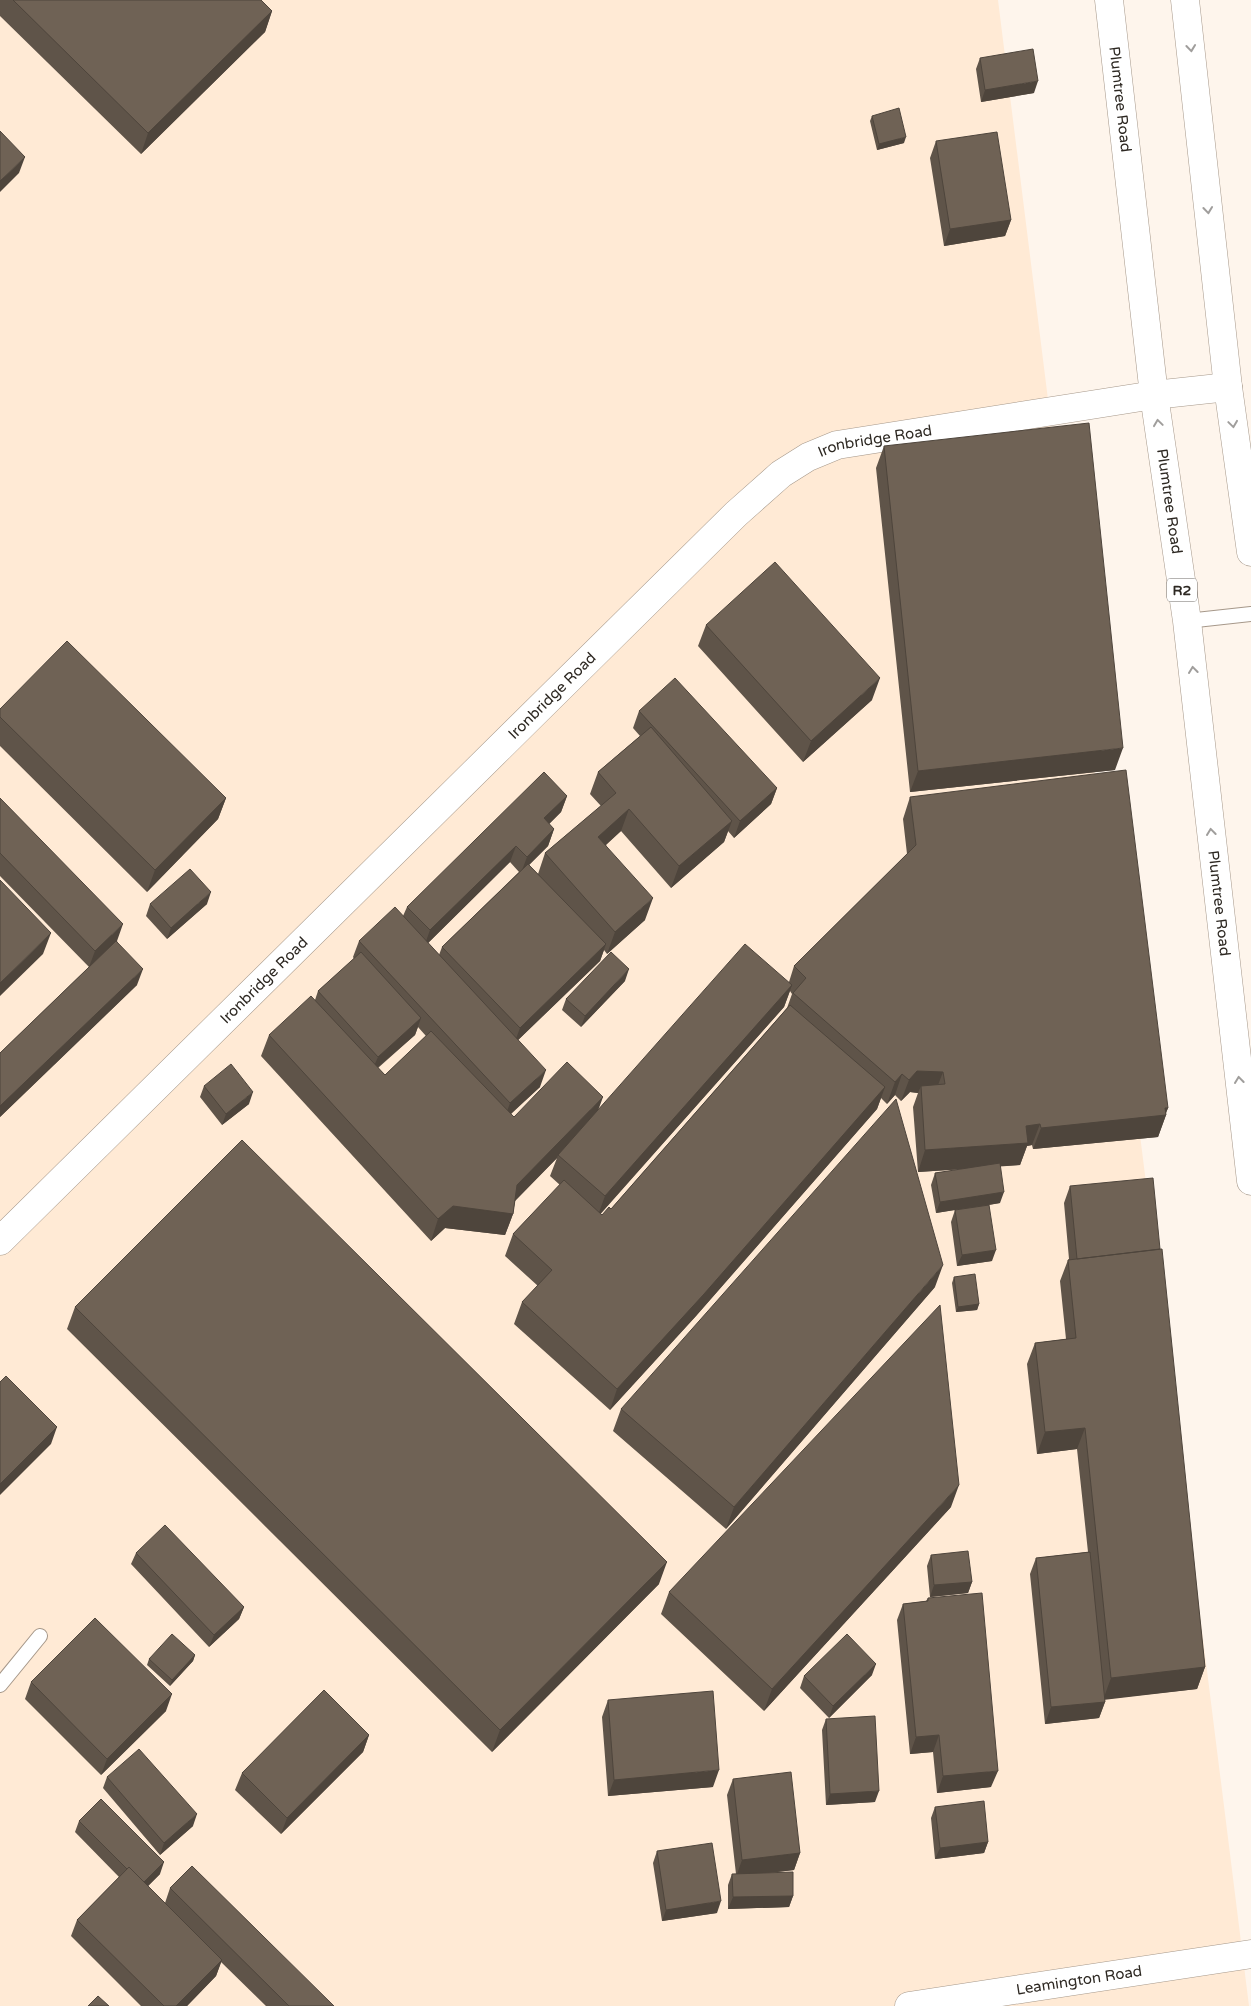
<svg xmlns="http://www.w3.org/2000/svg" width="1251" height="2006" font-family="'Varela Round',sans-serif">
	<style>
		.built { fill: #ffead5 }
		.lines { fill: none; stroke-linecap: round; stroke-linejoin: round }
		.lane-casing { stroke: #a6988a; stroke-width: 16 }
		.street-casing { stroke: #a6988a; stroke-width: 29 }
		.highway-casing { stroke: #a6988a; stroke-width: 29 }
		.lane { stroke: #fff; stroke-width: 14 }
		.street { stroke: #fff; stroke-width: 28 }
		.highway { stroke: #fff; stroke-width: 28 }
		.wall { fill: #5f5449; fill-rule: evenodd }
		.shaded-wall { fill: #4e453c }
		.building { fill: #6f6255; stroke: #4e453c }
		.oneway { stroke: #a09e9c }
		.labels { text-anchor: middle; stroke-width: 5; stroke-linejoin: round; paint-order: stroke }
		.shield { fill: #fff; stroke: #6c6864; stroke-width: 1 }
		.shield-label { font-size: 14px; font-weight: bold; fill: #2d2822 }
		.street-label { font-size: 15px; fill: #2d2822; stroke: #fff }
	</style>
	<rect width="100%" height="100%" fill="#fef5ec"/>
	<path class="built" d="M0,0H998L1249,2006H0Z"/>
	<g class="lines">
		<defs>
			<path id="lane" d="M1187,621L1251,614
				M0,1685L40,1636"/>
			<g id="street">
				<path id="s1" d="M0,1241L736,514L781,474L808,457L837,445L1154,395L1228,387"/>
				<path id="s2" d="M909,2006L1251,1954"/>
			</g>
			<g id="highway">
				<path id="s3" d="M1109,0L1154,395L1187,621L1251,1181"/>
				<path d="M1185,0L1228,387L1251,552"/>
			</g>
		</defs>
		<use href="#lane" class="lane-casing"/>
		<use href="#street" class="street-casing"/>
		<use href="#highway" class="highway-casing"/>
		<use href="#lane" class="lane"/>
		<use href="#street" class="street"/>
		<use href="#highway" class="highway"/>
	</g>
	<path class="wall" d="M0,0H261L272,11L265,32L141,154L0,16Z
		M980,58L1034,93L981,102L976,69Z
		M872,116L904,143L877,150L870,121Z
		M936,141L1011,220L1005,236L944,246L930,158Z
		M884,446L1115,770L910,792L876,468Z
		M706,625L872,700L803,762L698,646Z
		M0,709L226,798L218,819L147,892L0,746Z
		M639,711L777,788L771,804L734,838L728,831L724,842L671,888L621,831L606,845L645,920L607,954L604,950L600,961L518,1040L540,1087L511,1114L514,1117L599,1109L789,982L794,966L907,854L903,819L910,797L1168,1108L1166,1113V1115L1158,1137L1033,1149L1032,1145L1027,1146L1020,1165L1000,1166V1203L989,1205L992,1261L957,1266L951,1222L955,1210L978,1206L936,1213L931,1185L935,1173L965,1169L918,1172L913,1107L918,1093L910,1092L901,1101L895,1095L887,1104L881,1098L877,1109L696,1316L610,1410L514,1324L522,1302L538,1286L505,1256L513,1234L560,1185L550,1176L557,1158L515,1201L513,1214L505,1235L445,1228L431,1241L261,1056L269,1035L315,1000L318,991L354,959L353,957L359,941L403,916L407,907L567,796L561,812L549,824L554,829L548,846L529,865L538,874L545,853L601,806L590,794L598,772L640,736L633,728ZM510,862L519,872L442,947L439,955L428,943ZM790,991L792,994L787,1008L611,1209L602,1215L600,1214L784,1007ZM418,1027L426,1036L385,1075L378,1068L415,1035Z
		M0,798L117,941L137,985L0,1117V1053L89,967L0,876Z
		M150,904H207L167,939L146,916Z
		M625,981L581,1027L562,1010L566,999Z
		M204,1086L249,1104L222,1125L200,1097Z
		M1070,1186L1160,1249L1205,1667L1197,1689L1105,1699V1702L1099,1718L1045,1724L1030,1574L1036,1558L1088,1552L1077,1449L1037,1454L1027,1364L1035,1343L1066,1339L1060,1281L1068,1260L1069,1259L1064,1203Z
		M954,1277L979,1304L977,1310L956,1312L952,1283Z
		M935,1287L726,1529L613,1431L621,1409Z
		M75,1307L659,1584L492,1752L67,1329Z
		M951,1507L764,1711L661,1614L669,1592Z
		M136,1553L244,1607L239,1619L209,1647L131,1564Z
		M931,1555L972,1582L968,1593L930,1597L927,1566Z
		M928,1598L991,1787L937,1793L933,1752L910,1754L897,1620L903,1604L926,1601Z
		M195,1655L193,1661L170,1686L147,1665L149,1659Z
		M872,1675L829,1718L800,1688L804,1676Z
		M31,1682L166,1711L101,1775L25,1699Z
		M608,1700L713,1787L608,1796L602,1717Z
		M826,1719L875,1802L826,1805L822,1730Z
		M369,1735L363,1752L281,1834L235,1790L242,1773Z
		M107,1777L193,1826L160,1855L103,1788Z
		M733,1779L800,1853L794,1870L768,1873L793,1896L789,1907L728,1909V1885L732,1874H736L727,1795Z
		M935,1807L988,1842L984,1853L935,1859L931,1818Z
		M79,1821L160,1874L148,1886L165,1903L170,1888L334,2006H266L221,1962L216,1976L187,2006H141L71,1936L77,1920L119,1877L75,1832Z
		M657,1851L717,1913L662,1921L653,1863Z"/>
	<path class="shaded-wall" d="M272,11L265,32L141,154L148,133Z
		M1038,81L1034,93L981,102L985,90Z
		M906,137L904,143L877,150L879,144Z
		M25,157L19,173L0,192V181Z
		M1011,220L1005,236L944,246L950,229Z
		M880,678L872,700L803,762L811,741Z
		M1123,748L1115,770L910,792L918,771Z
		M777,788L771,804L734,838L740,821Z
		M567,796L561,812L538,835L544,818Z
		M226,798L218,819L147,892L155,870Z
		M629,809L621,831L591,858L598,837Z
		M732,821L724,842L671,888L679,866Z
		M554,829L548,846L521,873L527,857Z
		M516,846L510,862L424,947L430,930Z
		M211,892L207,904L167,939L171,928Z
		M653,898L645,920L607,954L615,932Z
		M123,924L117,941L89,967L95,951Z
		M51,933L43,954L0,996V983Z
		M606,944L600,961L514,1044L520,1028Z
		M143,969L137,985L0,1117V1106Z
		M629,969L625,981L581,1027L585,1016Z
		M792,985L784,1007L597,1218L605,1196Z
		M421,1018L415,1035L371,1073L378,1057Z
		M546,1070L540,1087L504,1120L510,1103Z
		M917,1071L943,1072L935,1093L921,1086L918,1093L910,1092L901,1101L909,1080Z
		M902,1074L895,1095L887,1104L895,1082Z
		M885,1087L877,1109L696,1316L610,1410L617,1389Z
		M253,1092L249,1104L222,1125L226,1114Z
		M603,1097L595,1119L558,1155L557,1158L509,1207L517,1185Z
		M1168,1108L1165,1115H1166L1158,1137L1033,1149L1041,1128Z
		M1040,1124L1032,1145L1027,1146L1020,1165L918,1172L925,1150L1026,1126Z
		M1004,1192L1000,1203L936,1213L940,1202Z
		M453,1206L513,1214L505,1235L445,1228L431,1241L438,1219Z
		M996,1250L992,1261L957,1266L962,1255Z
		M943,1265L935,1287L726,1529L734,1507Z
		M979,1304L977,1310L956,1312L958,1307Z
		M57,1427L51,1444L0,1495V1484Z
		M1085,1428L1077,1449L1037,1454L1045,1432Z
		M959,1485L951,1507L764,1711L772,1689Z
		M667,1562L659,1584L492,1752L500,1730Z
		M972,1582L968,1593L930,1597L934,1585Z
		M244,1607L239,1619L209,1647L214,1635Z
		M195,1655L193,1661L170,1686L172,1680Z
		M876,1664L872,1675L829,1718L833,1706Z
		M1205,1667L1197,1689L1103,1700L1111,1678Z
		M172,1694L166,1711L101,1775L107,1759Z
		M1105,1702L1099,1718L1045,1724L1051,1707Z
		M369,1735L363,1752L281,1834L287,1818Z
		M939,1735L933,1752L910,1754L916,1737Z
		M719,1770L713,1787L608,1796L614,1780Z
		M998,1771L991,1787L937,1793L943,1776Z
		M879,1791L875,1802L826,1805L830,1794Z
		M197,1814L193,1826L160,1855L164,1843Z
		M988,1842L984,1853L935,1859L940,1848Z
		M800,1853L794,1870L736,1877L742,1860Z
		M164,1862L160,1874L138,1896L142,1884Z
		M793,1896L789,1907L728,1909L733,1897Z
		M721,1901L717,1913L662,1921L666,1910Z
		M222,1960L216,1976L187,2006H176Z"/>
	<path class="building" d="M13,0H261L272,11L148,133Z
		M1033,49L1038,81L985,90L980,58Z
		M899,108L906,137L879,144L872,116Z
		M0,131L25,157L0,181Z
		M997,132L1011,220L950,229L936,141Z
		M1089,423L1123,748L918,771L884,446Z
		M775,562L880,678L811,741L706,625Z
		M67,641L226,798L155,870L0,717V709Z
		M675,678L777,788L740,821L639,711Z
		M651,727L732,821L679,866L629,809L598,837L653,898L615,932L545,853L616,793L598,772Z
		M1126,770L1168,1108H1165L1166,1115L1041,1128L1040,1124L1026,1126L1028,1143L925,1150L921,1086L945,1084L943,1072L917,1071L909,1080L902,1074L895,1082L793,993L806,978L794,966L916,845L910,797Z
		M544,772L567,796L544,818L554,829L527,857L516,846L430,930L407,907Z
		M0,798L123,924L95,951L0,853Z
		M528,864L606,944L520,1028L442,947Z
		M190,869L211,892L171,928L150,904Z
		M0,880L51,933L0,983Z
		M395,907L546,1070L510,1103L359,941Z
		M116,941L143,969L0,1106V1053Z
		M745,944L792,985L605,1196L558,1155Z
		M361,952L421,1018L378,1057L318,991Z
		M611,952L629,969L585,1016L566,999Z
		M311,996L385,1075L431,1031L514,1117L567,1062L603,1097L517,1185L513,1214L453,1206L438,1219L269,1035Z
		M790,1005L885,1087L704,1294L617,1389L522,1302L552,1270L513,1234L564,1180L602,1215L609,1207L611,1209Z
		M231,1064L253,1092L226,1114L204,1086Z
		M896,1099L943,1265L734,1507L621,1409Z
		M242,1140L667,1562L500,1730L75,1307Z
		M1000,1163L1004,1192L940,1202L935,1173Z
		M1153,1178L1160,1249L1077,1259L1070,1186Z
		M989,1205L996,1250L962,1255L955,1210Z
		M1162,1249L1205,1667L1111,1678L1085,1428L1045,1432L1035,1343L1076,1338L1068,1260Z
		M975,1274L979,1304L958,1307L954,1277Z
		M940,1305L959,1485L772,1689L669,1592Z
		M6,1376L57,1427L0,1484V1382Z
		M165,1525L244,1607L214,1635L136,1553Z
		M968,1551L972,1582L934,1585L931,1555Z
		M1090,1552L1105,1702L1051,1707L1036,1558Z
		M982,1593L998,1771L943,1776L939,1735L916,1737L903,1604L928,1601V1598Z
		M95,1618L172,1694L107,1759L31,1682Z
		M172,1634L195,1655L172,1680L149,1659Z
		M847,1634L876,1664L833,1706L804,1676Z
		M324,1690L369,1735L287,1818L242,1773Z
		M713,1691L719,1770L614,1780L608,1700Z
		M875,1716L879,1791L830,1794L826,1719Z
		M139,1749L197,1814L164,1843L107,1777Z
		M791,1772L800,1853L742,1860L733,1779Z
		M101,1799L164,1862L144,1882L129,1867L127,1869L79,1821Z
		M984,1801L988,1842L940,1848L935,1807Z
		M712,1843L721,1901L666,1910L657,1851Z
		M192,1866L334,2006H289L170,1888Z
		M129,1867L222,1960L176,2006H164L77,1920Z
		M793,1872V1896L733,1897L732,1874Z
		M98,1996L109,2006H88Z"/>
	<defs><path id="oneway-chevron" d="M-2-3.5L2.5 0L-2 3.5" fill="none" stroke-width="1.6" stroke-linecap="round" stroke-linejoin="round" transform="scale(1.25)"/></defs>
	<g class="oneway">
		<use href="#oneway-chevron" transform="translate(1191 48) rotate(84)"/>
		<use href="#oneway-chevron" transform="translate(1208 210) rotate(84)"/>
		<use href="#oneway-chevron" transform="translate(1158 423) rotate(-98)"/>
		<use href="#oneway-chevron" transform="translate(1233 424) rotate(82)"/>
		<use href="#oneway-chevron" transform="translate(1193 670) rotate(-97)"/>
		<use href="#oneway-chevron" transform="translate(1211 832) rotate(-97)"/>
		<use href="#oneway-chevron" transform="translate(1239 1080) rotate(-97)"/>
	</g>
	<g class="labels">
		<rect class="shield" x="1167" y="578.5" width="30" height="23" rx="4"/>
		<g class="shield-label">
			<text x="1182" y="595">R2</text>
		</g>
		<g class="street-label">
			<text dy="5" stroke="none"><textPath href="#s3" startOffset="100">Plumtree Road</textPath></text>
			<text dy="5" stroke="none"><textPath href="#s1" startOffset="1196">Ironbridge Road</textPath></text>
			<text dy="5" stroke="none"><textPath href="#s3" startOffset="505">Plumtree Road</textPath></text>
			<text dy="5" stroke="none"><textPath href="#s1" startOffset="776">Ironbridge Road</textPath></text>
			<text dy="5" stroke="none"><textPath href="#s3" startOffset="910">Plumtree Road</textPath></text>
			<text dy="5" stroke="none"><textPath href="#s1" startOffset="371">Ironbridge Road</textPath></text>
			<text dy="5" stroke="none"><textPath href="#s2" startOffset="172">Leamington Road</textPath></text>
		</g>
	</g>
</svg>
